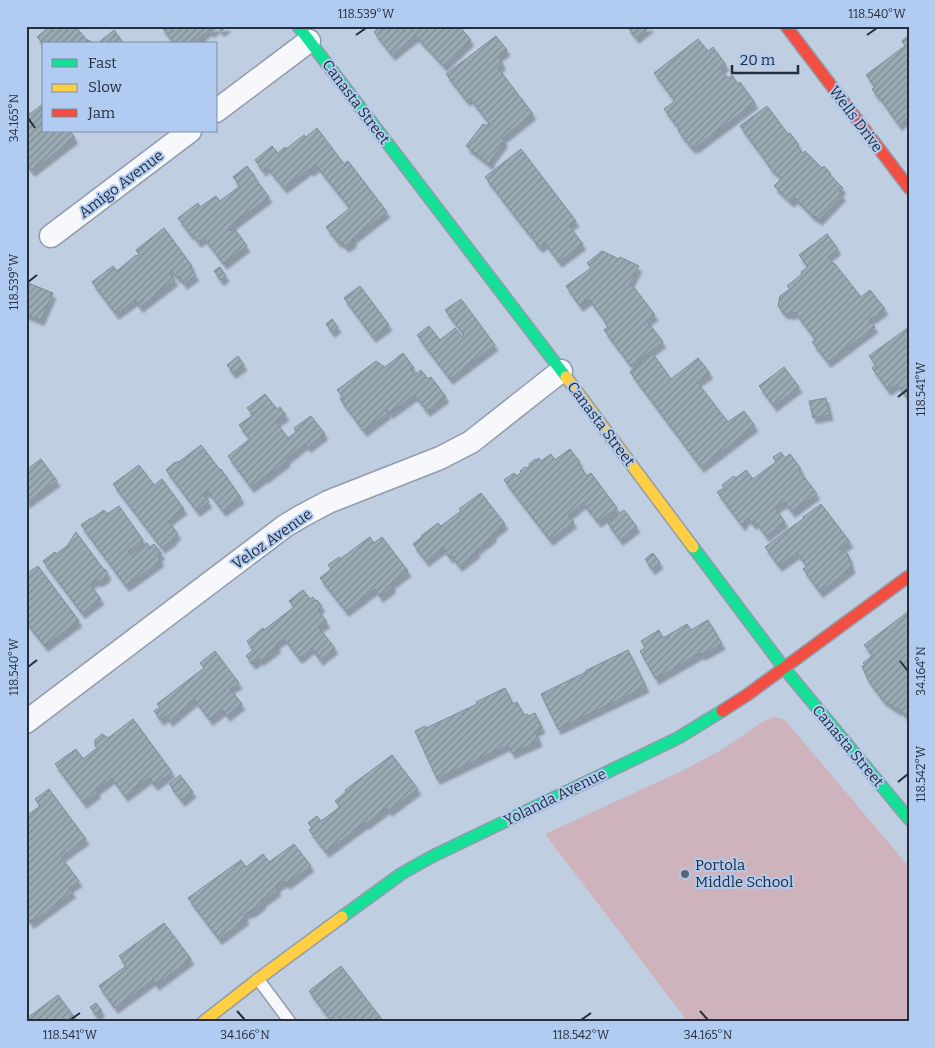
<svg xmlns="http://www.w3.org/2000/svg" width="935" height="1048" font-family="Bitter,serif">
	<style>
		.grass { fill: #ceb2bc }
		.building { fill: url(#building-hatch); stroke: #7d8e98; filter: url(#shadow) }
		.lines { fill: none; stroke-linecap: round; stroke-linejoin: round }
		.lane-casing { stroke: #919baa; stroke-width: 14 }
		.street-casing { stroke: #919baa; stroke-width: 25 }
		.fast-casing { stroke: #919baa; stroke-width: 14 }
		.slow-casing { stroke: #919baa; stroke-width: 14 }
		.jam-casing { stroke: #919baa; stroke-width: 14 }
		.lane { stroke: #f6f8fb; stroke-width: 11 }
		.street { stroke: #f6f8fb; stroke-width: 22 }
		.fast { stroke: #16e098; stroke-width: 11 }
		.slow { stroke: #ffcf43; stroke-width: 11 }
		.jam { stroke: #f24e42; stroke-width: 11 }
		.ticks { fill: none; stroke: #242e3c; stroke-width: 2 }
		.poi-dot { fill: #5b6676; stroke: #b2cbf0; stroke-width: 2 }
		.labels { text-anchor: middle; stroke-width: 4; stroke-linejoin: round; paint-order: stroke }
		.street-label { font-size: 15px; fill: #242e3c; stroke: #b2cbf0 }
		.poi-label { font-size: 15px; fill: #242e3c; stroke: #b2cbf0; text-anchor: start }
		.neatline { fill: none; stroke: #242e3c; stroke-width: 2 }
		.ticks-label { font-size: 12px; text-anchor: middle; fill: #242e3c }
	</style>
	<defs>
		<pattern id="building-hatch" width="6" height="6" patternUnits="userSpaceOnUse" patternTransform="scale(1.25)"><rect width="6" height="6" fill="#9aabb4"/><path d="M-1 1l2-2M0 6l6-6M5 7l2-2" fill="none" stroke="#7d8c94"/></pattern>
		<filter id="shadow"><feDropShadow dx="3" dy="5.5" stdDeviation="1" flood-color="#0004"/></filter>
	</defs>
	<rect width="100%" height="100%" fill="#c0cee2"/>
	<path class="grass" d="M775,717L785,720L909,867V1022H688L545,834L684,770L723,749L767,719Z"/>
	<path class="building" d="M50,26H54L56,29L59,26H75L86,39L96,44H44V45L37,37Z
		M161,26H228L221,31L218,27L211,32L209,30L192,44H175Z
		M381,26H459L471,40L444,66L416,36L392,55L374,32Z
		M627,26H651L636,38Z
		M114,30L124,44H97Z
		M909,35V117L899,125L878,95L877,96L872,89L875,87L866,75L905,46L902,41Z
		M496,36L507,50L498,57L503,64L498,68L533,114L504,137L502,139L505,141L491,160L492,161L489,164L466,146L483,124L487,126L489,123L470,98L467,101L446,74Z
		M698,39L708,51L713,47L726,65L721,69L728,78L732,75L738,84L740,82L755,103L695,148L694,146L692,148L678,131L680,130L664,109L675,101L654,73Z
		M44,103V131H70L75,138L32,171L26,164V112L28,111L30,114Z
		M767,106L788,134L790,133L799,145L797,146L803,153L805,151L822,168L824,166L831,174L830,175L843,188L839,192L843,195L819,220L815,216L814,217L795,198L791,202L774,186L782,178L768,166L769,165L740,126Z
		M317,128L344,164L348,161L387,212L352,239L354,241L346,247L340,241L338,242L326,227L350,208L317,166L311,171L309,169L284,188L267,167L263,171L255,160L272,146L278,153L285,147L286,149L304,135L306,137Z
		M521,149L576,221L569,226L583,244L559,262L545,243L540,247L534,241L531,233L529,234L485,177Z
		M247,166L255,176L254,177L269,197L228,228L231,231L234,228L247,246L224,264L204,238L198,242L192,234L191,235L178,218L198,203L200,207L216,196L220,201L240,186L233,177Z
		M164,228L192,266L190,268L196,275L184,284L179,276L178,278L172,271L169,273L175,280L140,307L135,300L116,314L92,282L113,266L117,271L136,255L137,256L139,255L136,250Z
		M827,234L838,249L828,257L834,264H835L861,297L870,290L885,309L873,318V317L869,320L875,327L828,362L812,342L816,340L795,312L792,314L784,313L778,306L780,296L790,289L787,286L802,274L801,272L808,267L799,255Z
		M602,251L619,259L620,257L639,266L629,286H633L655,315L647,321L663,342L631,366L604,330L608,327L605,323L606,322L589,299L580,306L566,286L591,268L587,263Z
		M220,267L226,276L221,280L214,271Z
		M26,282L53,293L41,320L26,314Z
		M360,286L389,325L373,337L344,298Z
		M461,299L495,345L450,379L417,335L429,326L440,340L455,328L462,337L464,335L445,310Z
		M332,319L338,327L332,332L326,324Z
		M909,327V400L897,384L888,390L872,368L876,365L869,356Z
		M403,353L414,368L411,369L415,375L421,370L428,379L431,377L446,397L427,411L415,395L390,413L387,410L386,411L388,413L364,431L340,399L343,397L337,390L376,361L385,367Z
		M653,354L671,379L698,358L710,373L697,382L728,422L744,411L755,426L701,467L630,372Z
		M238,356L244,365L233,373L227,365Z
		M784,367L799,387L774,406L759,386Z
		M265,394L277,409L280,407L286,415L276,422L288,438L296,432L294,428L311,416L325,434L308,447L305,444L286,459L287,461L265,478L264,477L251,487L228,456L250,439L239,425L253,415L247,408Z
		M826,398L830,415L813,418L809,401Z
		M201,445L220,470L221,469L241,498L223,511L208,491L203,494L209,502L197,511L166,470L175,462L176,463L178,461L179,462Z
		M570,449L580,462L578,463L587,476L591,473L617,508L598,522L583,503L568,515L574,522L550,540L504,480L514,473L517,476L521,472L520,471L525,467L526,468L530,466L529,464L535,459L536,460L539,458L541,461L551,454L555,460Z
		M781,452L785,458L790,454L801,469L799,470L817,494L792,512L785,502L775,508L785,522L766,536L756,522L753,524L748,518L744,521L745,522L742,525L717,492L724,488L722,485L734,476L736,478L746,470L753,479L776,462L773,457Z
		M41,459L57,481L26,503V470Z
		M139,465L154,485L162,479L184,509L168,521L178,534L173,538L174,539L162,548L113,484Z
		M481,493L505,524L492,534L494,536L476,550L477,552L459,566L452,556L450,558L443,548L426,561L413,544L422,537L421,536L438,523L441,526L461,511L459,509Z
		M821,504L850,542L840,549L848,554L852,568L820,592L803,569L807,566L797,553L779,566L765,547L804,518L803,517Z
		M119,506L143,540L128,551L131,555L147,543L150,547L154,544L162,554L158,556L161,561L126,586L81,525L91,518V519L104,510L107,514Z
		M624,510L637,527L620,540L607,522Z
		M76,532L104,570L105,569L108,573L106,577L102,580L97,581L96,580L90,585L101,599L82,613L43,561L55,552L56,554L67,546Z
		M370,537L374,543L382,537L408,571L391,584L393,587L380,597L375,589L346,611L320,578L331,569L328,565L339,557L340,559Z
		M653,553L660,563L652,569L645,559Z
		M38,566L79,621L45,646L26,622V579L27,578L26,574Z
		M303,590L310,599L313,597L316,601L317,600L322,606L318,610L327,622L319,628L335,648L320,660L312,648L299,658L284,638L276,644L278,647L261,660L259,659L253,664L246,656L253,650L247,641L263,628L264,630L294,607L289,601Z
		M909,611V715L906,717L900,709L898,710L883,700L868,680L862,666L865,665L863,663L873,655L864,645Z
		M708,620L722,644L702,655L701,653L656,679L640,651L645,648L641,641L659,630L663,638L687,624L691,630Z
		M628,650L646,687L558,729L541,694L586,672L585,671Z
		M215,651L239,683L230,689L242,704L227,716L223,710L210,720L195,700L170,721L166,716L161,720L154,711L160,707L157,704L204,668L200,663Z
		M505,688L513,704L517,702L524,715L527,714L528,716L535,713L542,728L535,731L539,741L512,753L508,745L437,779L415,731L425,726L426,728L477,704L476,702Z
		M133,719L172,772L155,785L149,778L125,796L112,778L96,790L98,792L84,803L55,764L76,749L83,759L97,748L95,746V740L102,734L108,738Z
		M392,755L418,789L389,811L387,808L366,824L365,823L326,852L309,830L312,828L308,823L317,816L321,821L340,807L335,801L346,792L345,790Z
		M180,775L193,792L182,801L169,784Z
		M49,789L86,839L61,857L79,881L69,888L73,892L31,923L26,916V816L40,806L35,799Z
		M294,844L311,866L287,884L285,881L276,887L278,890L262,902L263,903L261,905L252,912L251,911L249,913L248,912L244,915L246,919L219,939L188,898L241,860L246,867L263,854L269,862Z
		M164,923L191,959L156,985L153,980L115,1008L99,986L126,966L119,956Z
		M341,966L384,1022H332L309,991Z
		M58,995L78,1022H26V1019Z
		M96,1003L102,1011L96,1015L90,1007Z"/>
	<g class="lines">
		<defs>
			<path id="lane" d="M258,979L290,1022"/>
			<path id="street" d="M216,111L309,41
				M51,236L190,131
				M26,722L285,526L300,517L328,502L440,458L471,442L561,371"/>
			<path id="fast" d="M298,26L566,377
				M693,547L784,668L909,819
				M342,917L401,874L431,857L678,738L722,711"/>
			<path id="slow" d="M566,377L693,547
				M203,1022L258,979L342,917"/>
			<path id="jam" d="M786,26L909,188
				M722,711L747,695L909,576"/>
		</defs>
		<use href="#lane" class="lane-casing"/>
		<use href="#street" class="street-casing"/>
		<use href="#fast" class="fast-casing"/>
		<use href="#slow" class="slow-casing"/>
		<use href="#jam" class="jam-casing"/>
		<use href="#lane" class="lane"/>
		<use href="#street" class="street"/>
		<use href="#fast" class="fast"/>
		<use href="#slow" class="slow"/>
		<use href="#jam" class="jam"/>
	</g>
	<path class="ticks" d="M356,35L366,28M867,35L877,28M28,118L35,128M28,282L37,275M898,397L908,389M900,661L908,671M28,667L37,660M898,782L908,774M237,1011L245,1020M700,1011L708,1020M70,1020L80,1013M581,1020L591,1013"/>
	<circle class="poi-dot" cx="685" cy="874" r="5"/>
	<g class="labels">
		<g class="street-label">
			<text transform="translate(356 102) rotate(53)" y="5">Canasta Street</text>
			<text transform="translate(856 119) rotate(53)" y="5">Wells Drive</text>
			<text transform="translate(121 184) rotate(-37)" y="5">Amigo Avenue</text>
			<text transform="translate(601 424) rotate(53)" y="5">Canasta Street</text>
			<text transform="translate(272 539) rotate(-35)" y="5">Veloz Avenue</text>
			<text transform="translate(848 746) rotate(50)" y="5">Canasta Street</text>
			<text transform="translate(555 797) rotate(-26)" y="5">Yolanda Avenue</text>
		</g>
		<g class="poi-label">
			<text x="695" y="870">Portola<tspan x="695" dy="17">Middle School</tspan></text>
		</g>
	</g>
	<rect width="935" height="1048" fill="none" stroke="#b2cbf0" stroke-width="55"/>
	<rect x="42" y="42" width="175" height="90" fill="#b2cbf0" stroke="#798ca8"/>
	<rect x="52" y="59" width="25" height="8" fill="#16e098" stroke="#798ca8"/>
	<text x="88" y="68" font-size="15" fill="#242e3c">Fast</text>
	<rect x="52" y="84" width="25" height="8" fill="#ffcf43" stroke="#798ca8"/>
	<text x="88" y="92" font-size="15" fill="#242e3c">Slow</text>
	<rect x="52" y="109" width="25" height="8" fill="#f24e42" stroke="#798ca8"/>
	<text x="88" y="118" font-size="15" fill="#242e3c">Jam</text>
	<path d="M732 65v8h66v-8" fill="none" stroke="#242e3c" stroke-width="2.5"/>
	<text x="740" y="65" font-size="15" fill="#242e3c" stroke="#b2cbf0" stroke-width="4" paint-order="stroke">20 m</text>
	<rect x="28" y="28" width="880" height="992" class="neatline"/>
	<g class="ticks-label">
		<text x="366" y="18">118.539°W</text>
		<text x="877" y="18">118.540°W</text>
		<text transform="translate(14 118) rotate(-90)" y="4">34.165°N</text>
		<text transform="translate(14 282) rotate(-90)" y="4">118.539°W</text>
		<text transform="translate(921 389) rotate(-90)" y="4">118.541°W</text>
		<text transform="translate(14 667) rotate(-90)" y="4">118.540°W</text>
		<text transform="translate(921 671) rotate(-90)" y="4">34.164°N</text>
		<text transform="translate(921 774) rotate(-90)" y="4">118.542°W</text>
		<text x="70" y="1039">118.541°W</text>
		<text x="245" y="1039">34.166°N</text>
		<text x="581" y="1039">118.542°W</text>
		<text x="708" y="1039">34.165°N</text>
	</g>
</svg>
